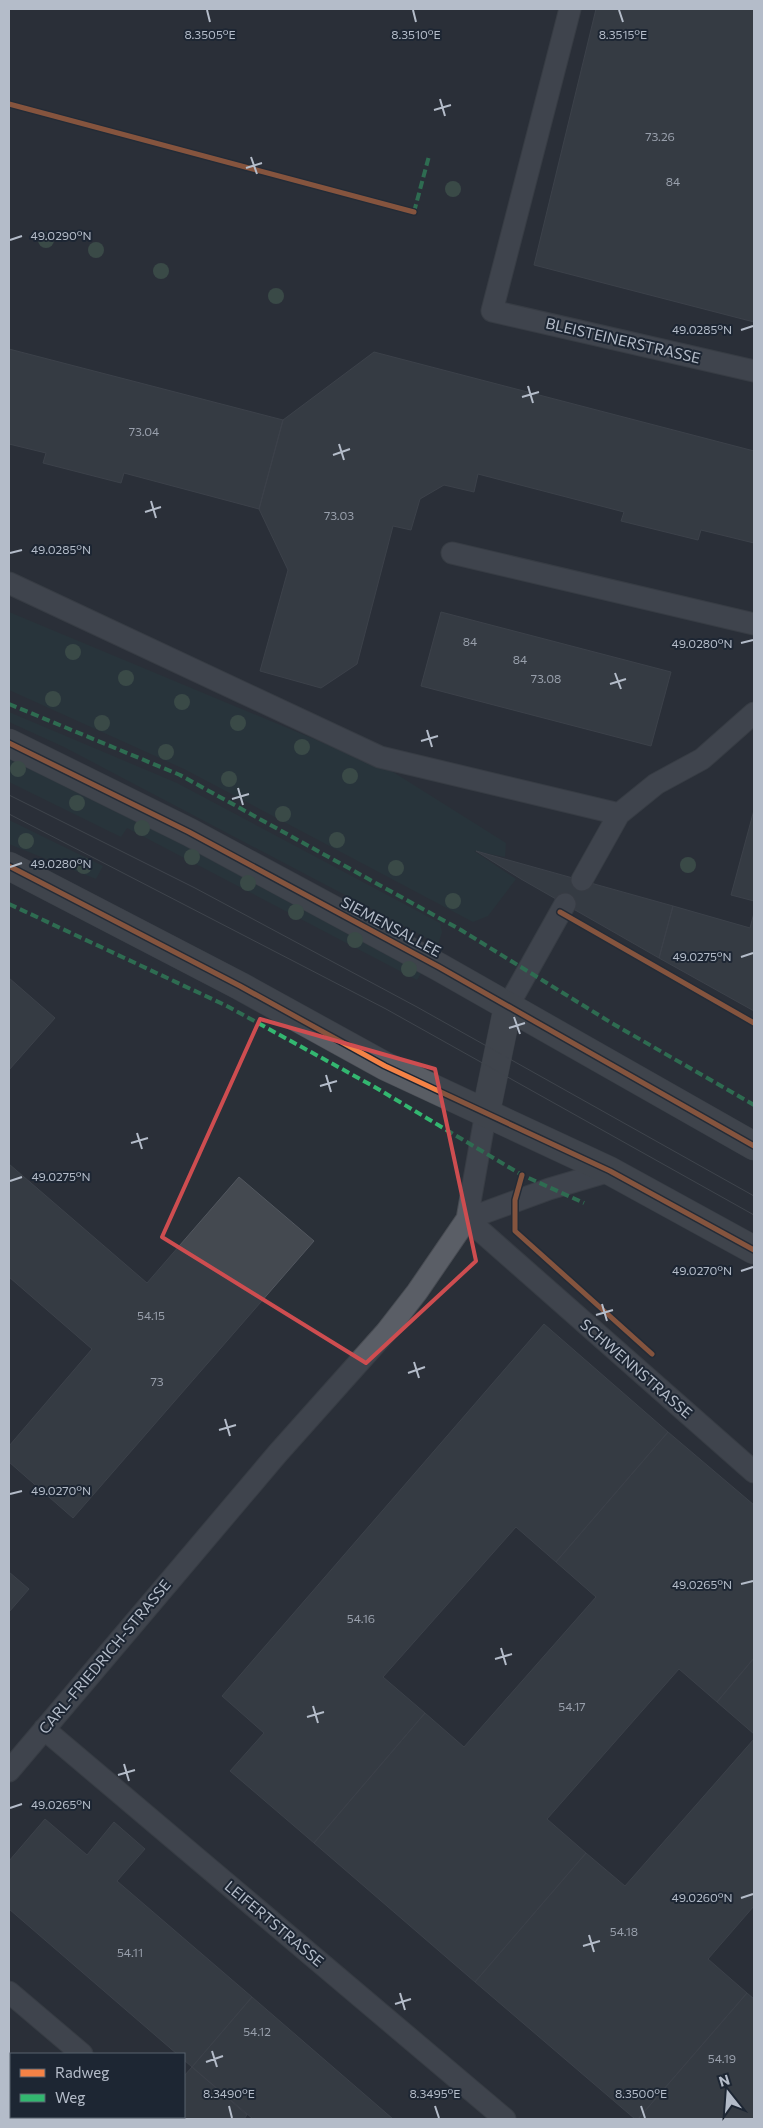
<svg xmlns="http://www.w3.org/2000/svg" width="763" height="2128" font-family="Commissioner,sans-serif">
	<style>
		.green { fill: #273a3e }
		.building { fill: #444950; stroke: #52575f }
		.lines { fill: none; stroke-linecap: round; stroke-linejoin: round }
		.service-casing { stroke: #484c53; stroke-width: 23 }
		.secondary-casing { stroke: #484c53; stroke-width: 29 }
		.service { stroke: #5a5e66; stroke-width: 21 }
		.secondary { stroke: #595d64; stroke-width: 28 }
		.tram { stroke: #595d64; stroke-width: 1 }
		.quiet { stroke: #33b770; stroke-width: 4; stroke-dasharray: 8 4; stroke-linecap: butt }
		.cycleway-casing { stroke: #1d2633; stroke-width: 8 }
		.cycleway { stroke: #f48246; stroke-width: 5 }
		.tree { fill: #4e6a5a }
		.marked { fill: none; stroke: #ce4d50; stroke-width: 4; stroke-linejoin: round }
		.ticks { fill: none; stroke: #b4bcc9; stroke-width: 2 }
		.labels { text-anchor: middle; stroke-width: 4; stroke-linejoin: round; paint-order: stroke }
		.number-label { font-size: 12px; fill: #989fab }
		.street-label { font-size: 15px; fill: #b4bcc9; stroke: #1d2633 }
		.ticks-label { font-size: 12px; text-anchor: middle; fill: #b4bcc9; stroke: #1d2633; stroke-width: 4; stroke-linejoin: round; paint-order: stroke }
	</style>
	<rect width="100%" height="100%" fill="#2a3038"/>
	<path class="green" d="M9,612L393,772L506,843L505,857L474,851L516,879L488,916L473,922L184,769L9,690Z
		M9,712L177,783L440,923L442,932L438,944L64,747L9,722Z
		M9,757L130,816L423,970L417,980L127,828L121,837L9,782Z
		M9,820L103,866L96,879L9,844Z"/>
	<path class="building" d="M596,9H754V322L534,265Z
		M9,349L283,420L259,509L124,473L121,483L43,463L46,453L9,444Z
		M374,352L754,451V543L701,530L698,540L621,521L624,512L478,474L474,492L444,485L420,499L411,530L393,526L357,664L321,688L260,671L288,570L259,509L283,420Z
		M441,612L671,672L651,746L421,686Z
		M754,810V901L731,895Z
		M476,851L673,906L659,958L521,879Z
		M673,906L750,928L754,913V1011L659,958Z
		M9,978L55,1018L9,1070Z
		M9,1164L147,1283L239,1177L314,1241L73,1518L9,1462V1446L92,1349L9,1277Z
		M544,1324L668,1432L556,1562L516,1527L383,1677L425,1713L314,1843L230,1771L264,1733L222,1696Z
		M668,1432L754,1505V1658L717,1702L679,1669L547,1819L586,1853L475,1982L314,1843L425,1713L464,1747L596,1597L556,1562Z
		M9,1572L29,1589L9,1612Z
		M754,1658V1734L717,1702Z
		M754,1739V1906L708,1959L747,1993L638,2119H635L475,1982L586,1853L625,1886Z
		M45,1819L87,1855L114,1822L145,1849L117,1881L252,1997L192,2067L184,2060V2054H177L9,1909V1861Z
		M747,1993L754,1999V2119H638Z
		M252,1997L393,2119H253L192,2067Z
		M192,2067L247,2115L244,2119H146L148,2117H184V2076Z
		M9,2090L11,2092V2117H41L44,2119H9Z"/>
	<g class="lines">
		<defs>
			<path id="service" d="M570,9L492,311L754,371
				M452,553L754,624
				M9,583L380,757L619,814
				M582,880L619,814L656,784L702,759L754,713
				M508,1006L565,904
				M467,1219L754,1472
				M467,1219L549,1189L610,1171
				M44,1729L505,2119
				M9,1771L278,1453L386,1332L417,1292L467,1219L486,1112
				M9,1992L82,2054"/>
			<path id="secondary" d="M9,743L189,832L439,967L754,1146
				M9,866L240,986L385,1066L610,1171L754,1250
				M486,1112L508,1006"/>
		</defs>
		<use href="#service" class="service-casing"/>
		<use href="#secondary" class="secondary-casing"/>
		<use href="#service" class="service"/>
		<use href="#secondary" class="secondary"/>
		<path class="tram" d="M9,795L195,888L417,1007L754,1196
			M9,814L386,1009L754,1215"/>
		<path class="quiet" d="M414,212L429,156
			M9,704L180,775L461,930L610,1022L754,1105
			M9,904L225,1005L373,1086L522,1175L584,1203"/>
		<defs>
			<path id="cycleway" d="M9,104L414,212
				M9,743L189,832L439,967L754,1146
				M9,866L240,986L385,1066L610,1171L754,1250
				M560,912L754,1023
				M522,1175L515,1200V1231L652,1354"/>
		</defs>
		<use href="#cycleway" class="cycleway-casing"/>
		<use href="#cycleway" class="cycleway"/>
	</g>
	<g class="tree">
		<circle cx="453" cy="189" r="8"/>
		<circle cx="46" cy="240" r="8"/>
		<circle cx="96" cy="250" r="8"/>
		<circle cx="161" cy="271" r="8"/>
		<circle cx="276" cy="296" r="8"/>
		<circle cx="73" cy="652" r="8"/>
		<circle cx="126" cy="678" r="8"/>
		<circle cx="53" cy="699" r="8"/>
		<circle cx="182" cy="702" r="8"/>
		<circle cx="102" cy="723" r="8"/>
		<circle cx="238" cy="723" r="8"/>
		<circle cx="302" cy="747" r="8"/>
		<circle cx="166" cy="752" r="8"/>
		<circle cx="18" cy="769" r="8"/>
		<circle cx="350" cy="776" r="8"/>
		<circle cx="229" cy="779" r="8"/>
		<circle cx="77" cy="803" r="8"/>
		<circle cx="283" cy="814" r="8"/>
		<circle cx="142" cy="828" r="8"/>
		<circle cx="337" cy="840" r="8"/>
		<circle cx="26" cy="841" r="8"/>
		<circle cx="192" cy="857" r="8"/>
		<circle cx="688" cy="865" r="8"/>
		<circle cx="84" cy="866" r="8"/>
		<circle cx="396" cy="868" r="8"/>
		<circle cx="248" cy="883" r="8"/>
		<circle cx="453" cy="901" r="8"/>
		<circle cx="296" cy="912" r="8"/>
		<circle cx="355" cy="940" r="8"/>
		<circle cx="409" cy="969" r="8"/>
	</g>
	<path d="M0 0H763V2128H0ZM260,1019L435,1069L476,1261L366,1363L162,1237Z" fill="#2a3038" fill-opacity=".55" fill-rule="evenodd"/>
	<path class="marked" d="M260,1019L435,1069L476,1261L366,1363L162,1237Z"/>
	<path class="ticks" d="M207,10L210,22M413,10L416,22M619,10L623,22M440,99L445,116M434,110L451,105M251,157L257,174M246,168L262,163M10,240L22,236M741,330L753,326M528,386L533,403M522,397L539,392M339,444L344,460M333,455L350,449M151,501L156,518M145,512L161,507M10,553L22,550M741,643L753,640M615,673L621,689M610,684L626,679M427,730L432,747M421,741L438,736M238,788L243,805M232,799L249,794M10,867L22,863M741,957L753,953M514,1017L520,1034M509,1028L525,1023M326,1075L331,1092M320,1086L337,1081M137,1133L142,1149M131,1143L148,1138M10,1181L22,1177M741,1271L753,1267M602,1304L607,1321M596,1315L613,1310M414,1362L419,1378M408,1373L425,1367M225,1419L230,1436M219,1430L236,1425M10,1494L22,1491M741,1584L753,1581M501,1648L506,1665M495,1659L512,1654M313,1706L318,1723M307,1717L324,1712M124,1764L129,1781M118,1775L135,1770M10,1808L22,1804M741,1898L753,1894M589,1935L594,1952M583,1946L600,1941M400,1993L405,2010M395,2004L411,1999M212,2051L217,2067M206,2062L223,2056M229,2106L232,2118M435,2106L439,2118M641,2106L645,2118"/>
	<g class="labels">
		<g class="number-label">
			<text x="660" y="141">73.26</text>
			<text x="673" y="186">84</text>
			<text x="144" y="436">73.04</text>
			<text x="339" y="520">73.03</text>
			<text x="470" y="646">84</text>
			<text x="520" y="664">84</text>
			<text x="546" y="683">73.08</text>
			<text x="151" y="1320">54.15</text>
			<text x="157" y="1386">73</text>
			<text x="361" y="1623">54.16</text>
			<text x="572" y="1711">54.17</text>
			<text x="624" y="1936">54.18</text>
			<text x="130" y="1957">54.11</text>
			<text x="257" y="2036">54.12</text>
			<text x="722" y="2063">54.19</text>
		</g>
		<g class="street-label">
			<text transform="translate(623 341) rotate(13)" y="5">BLEISTEINERSTRASSE</text>
			<text transform="translate(391 927) rotate(28)" y="5">SIEMENSALLEE</text>
			<text transform="translate(636 1369) rotate(41)" y="5">SCHWENNSTRASSE</text>
			<text transform="translate(105 1657) rotate(-50)" y="5">CARL-FRIEDRICH-STRASSE</text>
			<text transform="translate(274 1924) rotate(40)" y="5">LEIFERTSTRASSE</text>
		</g>
	</g>
	<g class="ticks-label">
		<text x="210" y="39">8.3505°E</text>
		<text x="416" y="39">8.3510°E</text>
		<text x="623" y="39">8.3515°E</text>
		<text x="61" y="240">49.0290°N</text>
		<text x="702" y="334">49.0285°N</text>
		<text x="61" y="554">49.0285°N</text>
		<text x="702" y="648">49.0280°N</text>
		<text x="61" y="868">49.0280°N</text>
		<text x="702" y="961">49.0275°N</text>
		<text x="61" y="1181">49.0275°N</text>
		<text x="702" y="1275">49.0270°N</text>
		<text x="61" y="1495">49.0270°N</text>
		<text x="702" y="1589">49.0265°N</text>
		<text x="61" y="1809">49.0265°N</text>
		<text x="702" y="1902">49.0260°N</text>
		<text x="229" y="2098">8.3490°E</text>
		<text x="435" y="2098">8.3495°E</text>
		<text x="641" y="2098">8.3500°E</text>
	</g>
	<rect width="763" height="2128" fill="none" stroke="#b4bcc9" stroke-width="20"/>
	<rect x="10" y="2053" width="175" height="65" fill="#1d2633" stroke="#59626f"/>
	<rect x="20" y="2069" width="25" height="8" fill="#f48246" stroke="#59626f"/>
	<text x="55" y="2078" font-size="15" fill="#b4bcc9">Radweg</text>
	<rect x="20" y="2094" width="25" height="8" fill="#33b770" stroke="#59626f"/>
	<text x="55" y="2103" font-size="15" fill="#b4bcc9">Weg</text>
	<g transform="translate(728 2093) rotate(343)" stroke="#1d2633" stroke-width="4" paint-order="stroke">
	<path d="M0-4L9 19L0 12L-9 19Z" fill="#b4bcc9"/>
	<text y="-8" font-size="14" font-weight="bold" text-anchor="middle" fill="#b4bcc9">N</text>
	</g>
</svg>
